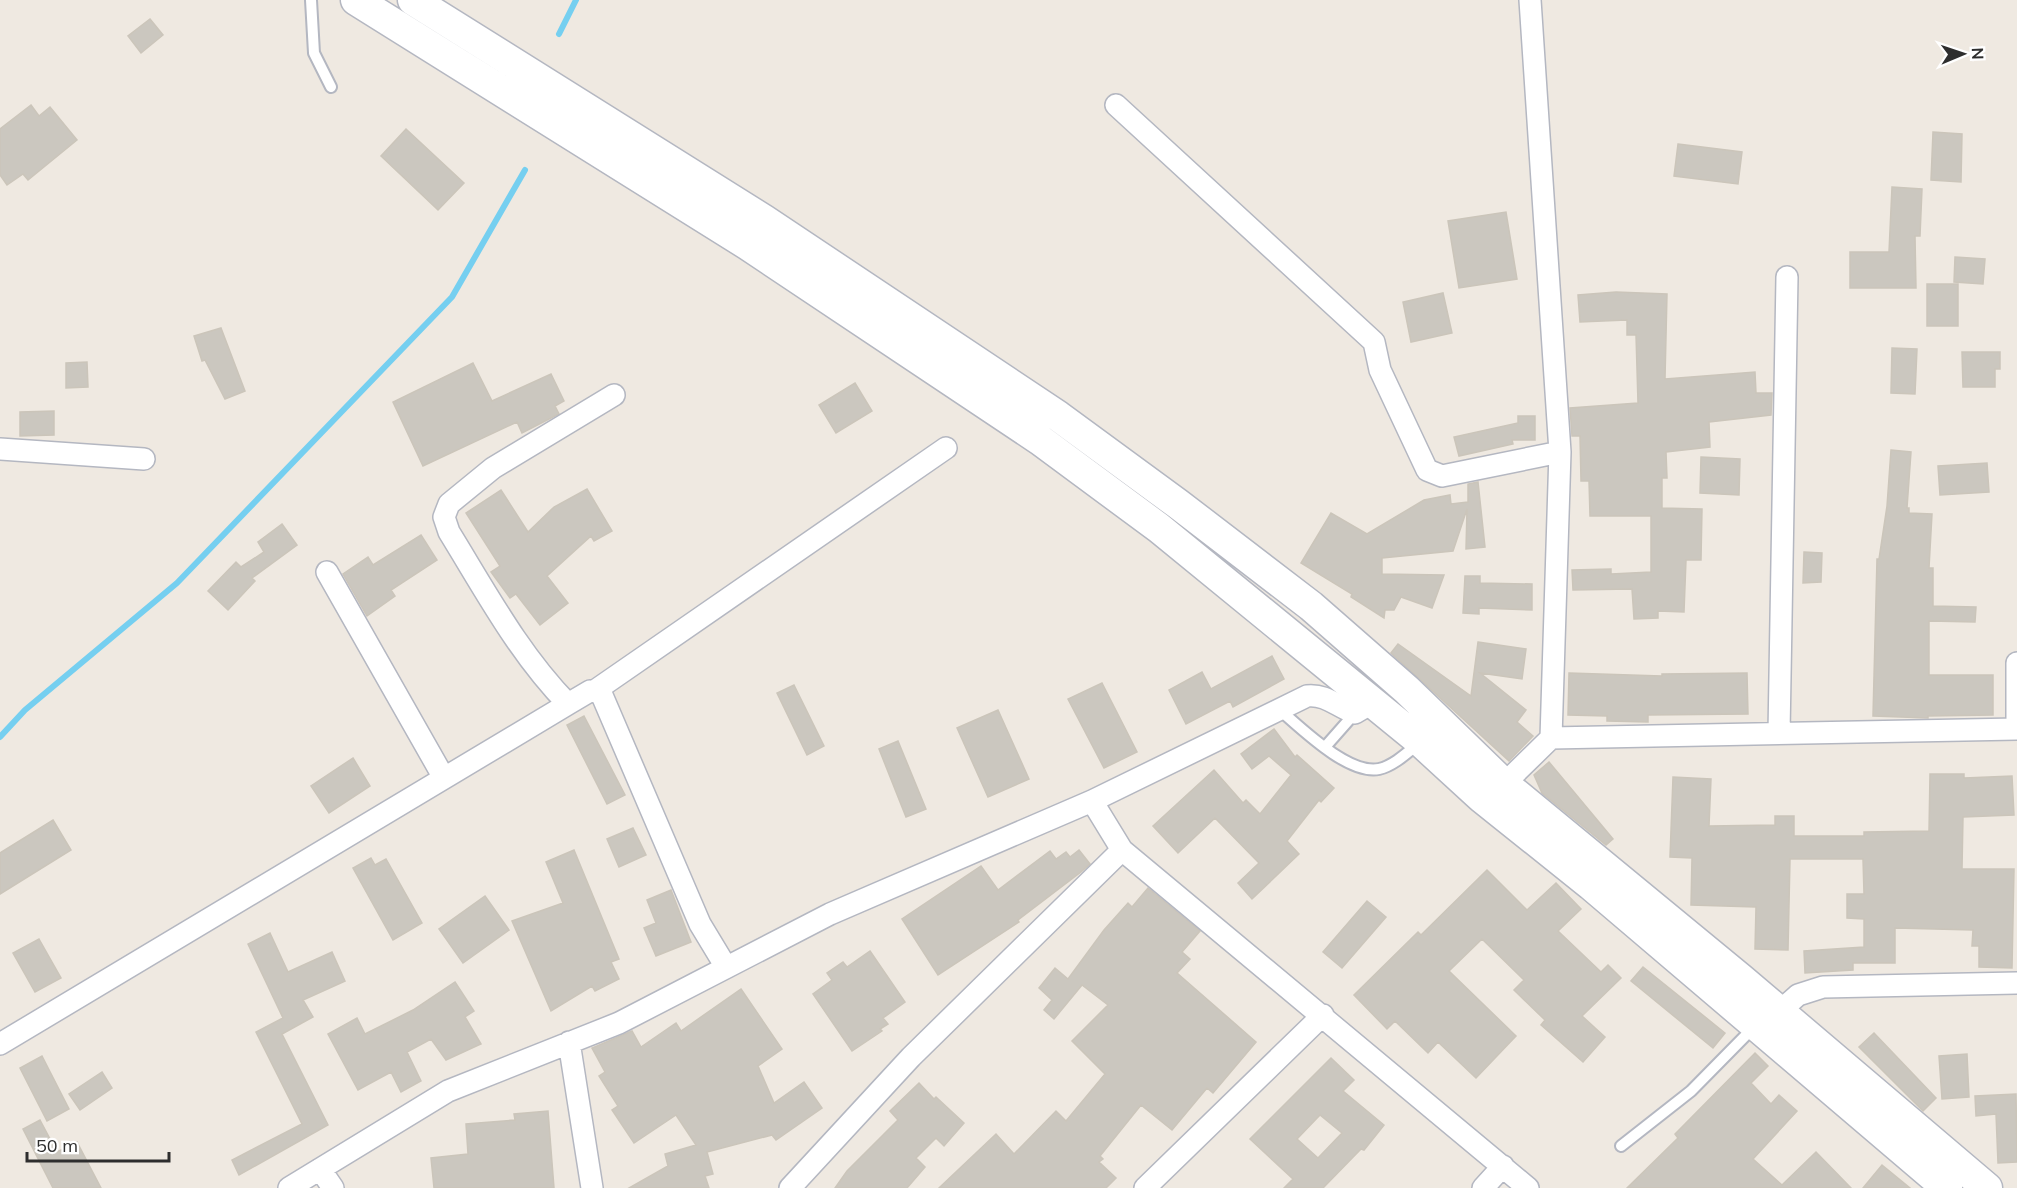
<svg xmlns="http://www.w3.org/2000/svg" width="2017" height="1188" font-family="Mulish,sans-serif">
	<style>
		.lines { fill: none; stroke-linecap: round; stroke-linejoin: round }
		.stream { stroke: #75cff0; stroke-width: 6 }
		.building { fill: #cbc7bf; stroke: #cbc5ba; stroke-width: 1.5; fill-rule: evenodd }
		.lane-casing { stroke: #b4b7c1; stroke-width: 14 }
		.street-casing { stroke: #b4b7c1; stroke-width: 24 }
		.secondary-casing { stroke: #b4b7c1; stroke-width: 33 }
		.lane { stroke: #fff; stroke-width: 10 }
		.street { stroke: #fff; stroke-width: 21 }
		.secondary { stroke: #fff; stroke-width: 30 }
	</style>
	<rect width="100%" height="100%" fill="#efe9e1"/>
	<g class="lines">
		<path class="stream" d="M559,34L576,0
			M0,737L25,710L177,583L452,297L525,170"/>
	</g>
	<path class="building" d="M150,19L163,35L141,53L128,36Z
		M31,105L39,116L50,107L77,140L28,180L23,174L7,185L0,175V129Z
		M406,129L464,183L438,210L381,156Z
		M1933,132L1962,134L1961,182L1931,180Z
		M1678,144L1742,152L1738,184L1674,176Z
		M1892,187L1922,189L1920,236H1915L1916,288H1850V252H1889Z
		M1506,212L1517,279L1459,288L1448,221Z
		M1955,257L1985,259L1983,284L1954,282Z
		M1927,284H1958V326H1927Z
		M1616,292L1667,294L1665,379L1755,372L1756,393H1772L1771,415L1709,422L1710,447L1666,452L1667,478H1662V508L1702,509L1701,560H1686L1684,612L1658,611V618L1634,619L1632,589L1573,590L1572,570L1611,569V574L1651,572V516H1590L1589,481H1581L1580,436H1572L1570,408L1638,403L1636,335H1627V320L1580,322L1578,295Z
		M1443,293L1452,333L1411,342L1403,302Z
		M221,328L245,391L225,399L205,360L202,361L194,336Z
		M1892,348L1917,349L1915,394L1891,393Z
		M1962,352H2000V369H1995V387H1963Z
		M87,362L88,387L66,388V363Z
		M473,363L492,401L551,374L564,401L555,406L559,414L522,433L517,422L423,466L393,402Z
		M855,383L872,411L836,433L819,405Z
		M54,411V435L20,436V412Z
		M1518,416H1535V440H1512L1513,444L1459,456L1454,437L1518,423Z
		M1891,450L1911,452L1907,508H1909V513L1932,514L1929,568H1933V606L1976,607L1975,622L1929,621V675H1993V715L1928,716V718L1873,716L1877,559H1879L1887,506Z
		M1701,457L1740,459L1739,495L1700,493Z
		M1987,463L1989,492L1940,495L1938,466Z
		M1478,482L1485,547L1466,549L1467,509L1453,551L1382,558V574L1444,575L1432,608L1401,597L1394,610H1385L1384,618L1351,597L1352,594L1301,563L1331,513L1367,534L1424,500L1450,495L1451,504L1468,502V484Z
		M587,489L612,531L594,541L591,536L547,576L568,603L540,625L516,594L510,598L491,572L500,566L466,513L501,490L528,532L554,507Z
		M282,524L297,545L252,578L255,581L228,610L208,591L236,562L241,567L264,552L258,542Z
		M421,535L437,560L391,590L395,596L367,616L343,574L368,557L373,565Z
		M1804,552L1822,553L1821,582L1803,583Z
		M1465,576H1480V583L1532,584V610L1479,608V614L1463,613Z
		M1478,642L1526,649L1522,679L1480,673L1526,710L1517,722L1533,736L1509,761L1391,653L1398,644L1471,696Z
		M1272,656L1284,679L1233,707L1230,701L1186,724L1169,690L1202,672L1211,689Z
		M1569,673L1662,676V674L1747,673L1748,714L1648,715V722L1607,721V716L1568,715Z
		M1102,683L1137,752L1104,768L1068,699Z
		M794,685L824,746L807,755L777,693Z
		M998,710L1029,779L988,797L957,728Z
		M584,716L625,795L607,804L567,725Z
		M1274,729L1295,757L1297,755L1334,788L1321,802L1319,800L1287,841L1299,854L1252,899L1238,883L1259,863L1215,818L1178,853L1153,826L1214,770L1243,803L1246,800L1260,814L1291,775L1269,756L1252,769L1241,754Z
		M898,741L926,809L906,817L879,749Z
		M353,758L370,786L329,813L311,786Z
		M1549,762L1613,839L1606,845L1542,793L1534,775Z
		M1930,774H1964V778L2012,776L2014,815L1963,817L1962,869H2014L2012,968L1979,967V946H1972L1973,930L1895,928V963H1853V970L1805,973L1804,951L1864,947V919L1847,918V894H1864L1863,859H1790L1788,950L1755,949L1756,907L1691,905L1692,858L1670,857L1673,777L1711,779L1709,826L1775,825V816H1794V836H1864V832L1929,831Z
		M53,820L71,850L0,894V853Z
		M633,828L646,855L619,867L607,839Z
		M574,850L619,959L611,962L619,979L595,991L592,986L551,1011L512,921L563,903L546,862Z
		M1079,850L1090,864L1081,872L1018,920L1019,922L938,975L902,919L981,866L998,890L1050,851L1056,859L1066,852L1070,857Z
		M371,858L375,865L386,859L422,923L393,940L353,868Z
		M1487,870L1527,910L1556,883L1581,909L1558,931L1601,972L1608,965L1621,978L1582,1016L1605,1037L1583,1062L1541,1025L1545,1020L1514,990L1524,980L1482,939L1449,971L1516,1036L1476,1078L1438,1042L1428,1053L1395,1021L1387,1029L1354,995L1418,932L1421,935Z
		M1148,888L1200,931L1182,952L1190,959L1177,973L1256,1042L1213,1093L1207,1088L1172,1130L1141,1105L1100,1156L1103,1159L1099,1162L1116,1178L1106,1188H939L996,1134L1014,1154L1056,1111L1066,1121L1105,1074L1072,1041L1108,1005L1082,985L1054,1019L1044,1010L1052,1000L1039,988L1055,968L1068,979L1104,930L1128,903L1132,907Z
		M671,890L691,942L656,956L644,928L656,923L647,900Z
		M485,896L509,930L463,963L439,929Z
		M1367,901L1386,917L1342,968L1323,952Z
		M270,933L288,972L332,952L345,981L303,1000L313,1017L282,1034L328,1125L239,1175L232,1160L302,1124L256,1032L283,1018L248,944Z
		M39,939L61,978L35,992L13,953Z
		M870,951L905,1002L883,1018L888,1024L880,1029L882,1031L852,1051L813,994L832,980L827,973L843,962L847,967Z
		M1643,967L1725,1033L1713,1048L1631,981Z
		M455,982L474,1011L465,1017L481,1044L446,1060L431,1039L407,1052L421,1081L401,1092L391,1072L358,1090L328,1034L357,1018L365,1034L413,1010Z
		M741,989L782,1049L758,1066L774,1103L804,1082L822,1108L776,1140L772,1135L707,1152L713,1174L705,1176L709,1188H629L668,1166L665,1154L696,1145L676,1115L634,1143L612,1110L618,1106L599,1076L605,1072L592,1048L632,1031L641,1047L676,1023L681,1031Z
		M1874,1033L1936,1098L1923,1111L1859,1047Z
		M1755,1053L1768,1066L1751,1083L1771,1104L1779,1095L1797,1111L1753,1159L1782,1185L1816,1152L1851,1188H1627L1678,1138L1675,1134Z
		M1967,1054L1969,1097L1942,1099L1939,1056Z
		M42,1056L69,1109L47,1121L20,1068Z
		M1331,1058L1354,1080L1343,1091L1384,1125L1364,1150L1361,1149L1323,1188H1284L1293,1179L1250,1139ZM1320,1115L1342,1133L1318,1158L1297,1139Z
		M102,1072L112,1088L80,1110L69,1094Z
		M919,1083L934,1099L936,1097L964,1123L944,1146L936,1138L916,1158L925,1167L907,1188H835L847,1171L898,1120L890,1111Z
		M2016,1094L2017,1162L1998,1163L1996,1114L1976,1116L1975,1096Z
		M548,1111L554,1188H434L431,1158L468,1154L466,1124L515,1120L514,1114Z
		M40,1120L57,1152L77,1142L101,1188H53L23,1129Z
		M1882,1165L1910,1188H1863Z"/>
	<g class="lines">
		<defs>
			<path id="lane" d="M311,0L314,53L331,87
				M1281,711C1303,730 1349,775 1379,769C1393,766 1407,753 1418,744
				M1325,747L1355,713
				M1621,1146L1691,1091L1754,1027"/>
			<path id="street" d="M1530,0L1560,452L1551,738
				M1116,105L1374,342L1380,370L1427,470L1442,476L1560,452
				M614,395L493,468L449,504L444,517L449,532C486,592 519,654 568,704L590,691L601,693L700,924L726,967
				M0,449L144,459
				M327,572L444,778
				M596,690L946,448
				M2017,729V663
				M1779,733L1787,277
				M1504,784L1551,738L2017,729
				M1122,850L1528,1188
				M1779,1012L1798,995L1823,987L2017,983
				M569,1042L592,1188
				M0,1044L568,704
				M320,1169L333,1188
				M289,1188L448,1091L619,1023L830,914L1092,801L1307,696C1327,694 1337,707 1355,713L1372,703
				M790,1188L911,1057L1122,850L1092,801
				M1145,1188L1323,1015
				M1483,1188L1503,1166"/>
			<path id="secondary" d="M356,0L748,245L1040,440L1159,528L1421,742L1481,797L1591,885L1947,1188
				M413,0L764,220L1058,416L1178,504L1311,606L1407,690L1504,784L1741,979L1987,1188"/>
		</defs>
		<use href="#lane" class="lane-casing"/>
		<use href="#street" class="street-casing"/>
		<use href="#secondary" class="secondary-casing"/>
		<use href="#lane" class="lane"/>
		<use href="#street" class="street"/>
		<use href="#secondary" class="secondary"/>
	</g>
	<g transform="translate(1963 54) rotate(88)" stroke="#ffffff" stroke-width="4.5" paint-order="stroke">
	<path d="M0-4.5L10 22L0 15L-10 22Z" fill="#2e2e2e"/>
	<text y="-9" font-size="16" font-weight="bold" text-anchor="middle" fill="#2e2e2e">N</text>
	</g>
	<path d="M27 1152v9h142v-9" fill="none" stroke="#2e2e2e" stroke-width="3"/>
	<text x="36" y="1152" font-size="18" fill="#2e2e2e" stroke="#ffffff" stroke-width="4.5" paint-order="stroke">50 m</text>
</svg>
